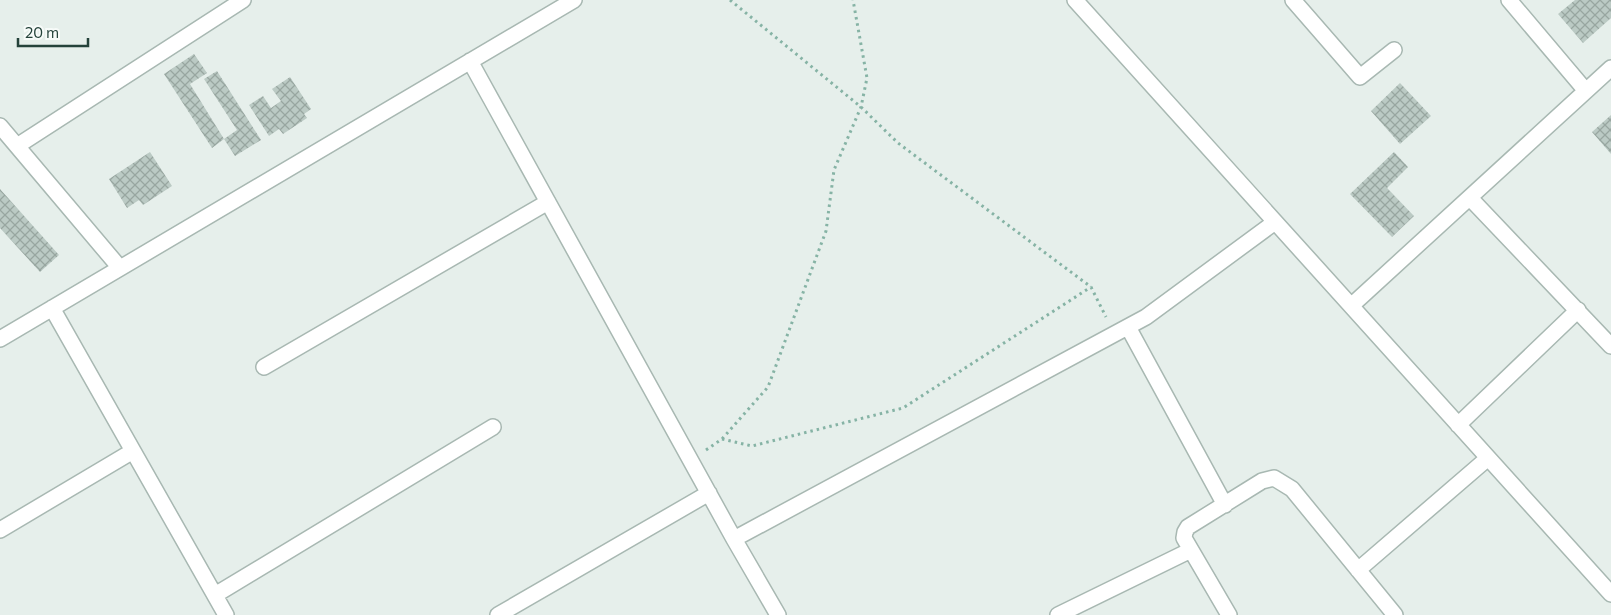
<svg xmlns="http://www.w3.org/2000/svg" width="1611" height="615" font-family="Commissioner,sans-serif">
	<style>
		.building { fill: url(#building-cross-hatch) }
		.lines { fill: none; stroke-linecap: round; stroke-linejoin: round }
		.minor-casing { stroke: #a8b8b2; stroke-width: 18 }
		.path { stroke: #86b3a5; stroke-width: 3; stroke-dasharray: 2.5 4; stroke-linecap: butt }
		.minor { stroke: #fff; stroke-width: 15 }
	</style>
	<defs>
		<pattern id="building-cross-hatch" width="8" height="8" patternUnits="userSpaceOnUse" patternTransform="scale(1.25)"><rect width="8" height="8" fill="#bbcac4"/><path d="M0 0l8 8M0 8l8-8" fill="none" stroke="#98a6a0"/></pattern>
	</defs>
	<rect width="100%" height="100%" fill="#e6efeb"/>
	<path class="building" d="M1575,0H1611V18L1583,43L1558,14Z
		M194,54L207,73L190,84L224,139L212,148L164,74Z
		M217,71L261,140L235,156L224,139L237,130L204,79Z
		M290,77L311,109L304,114L307,118L283,134L279,129L269,136L249,105L263,96L271,108L281,101L272,89Z
		M1400,83L1431,116L1400,144L1371,111Z
		M1611,115V154L1592,132Z
		M150,152L172,186L143,205L139,200L127,208L109,179Z
		M1394,152L1408,167L1387,188L1414,216L1392,237L1350,194Z
		M0,189L59,255L40,272L0,228Z"/>
	<g class="lines">
		<defs>
			<path id="minor" d="M1075,0L1611,594
				M1293,0L1360,77L1394,50
				M1509,0L1586,91
				M470,61L734,539L778,615
				M0,126L120,268
				M17,146L243,0
				M1470,198L1611,346
				M1351,306L1611,68
				M52,308L226,615
				M1128,327L1225,505
				M0,339L574,0
				M264,367L548,202
				M1458,425L1578,310
				M0,530L133,451
				M734,539L1146,317L1275,222
				M1358,570L1488,458
				M215,595L493,427
				M498,615L709,493
				M1058,615L1191,550
				M1229,615L1184,538L1185,532L1188,527L1262,481L1274,478L1292,489L1395,615"/>
		</defs>
		<use href="#minor" class="minor-casing"/>
		<path class="path" d="M730,0L861,107L898,143L1091,287L1106,317
			M722,439L752,446L903,408L1091,287
			M706,450L722,439L768,387L826,231L834,170L861,107L867,78L853,0"/>
		<use href="#minor" class="minor"/>
	</g>
	<path d="M18 38v8h70v-8" fill="none" stroke="#24423a" stroke-width="2.5"/>
	<text x="25" y="38" font-size="15" fill="#24423a" stroke="#f7fbf9" stroke-width="4" paint-order="stroke">20 m</text>
</svg>
